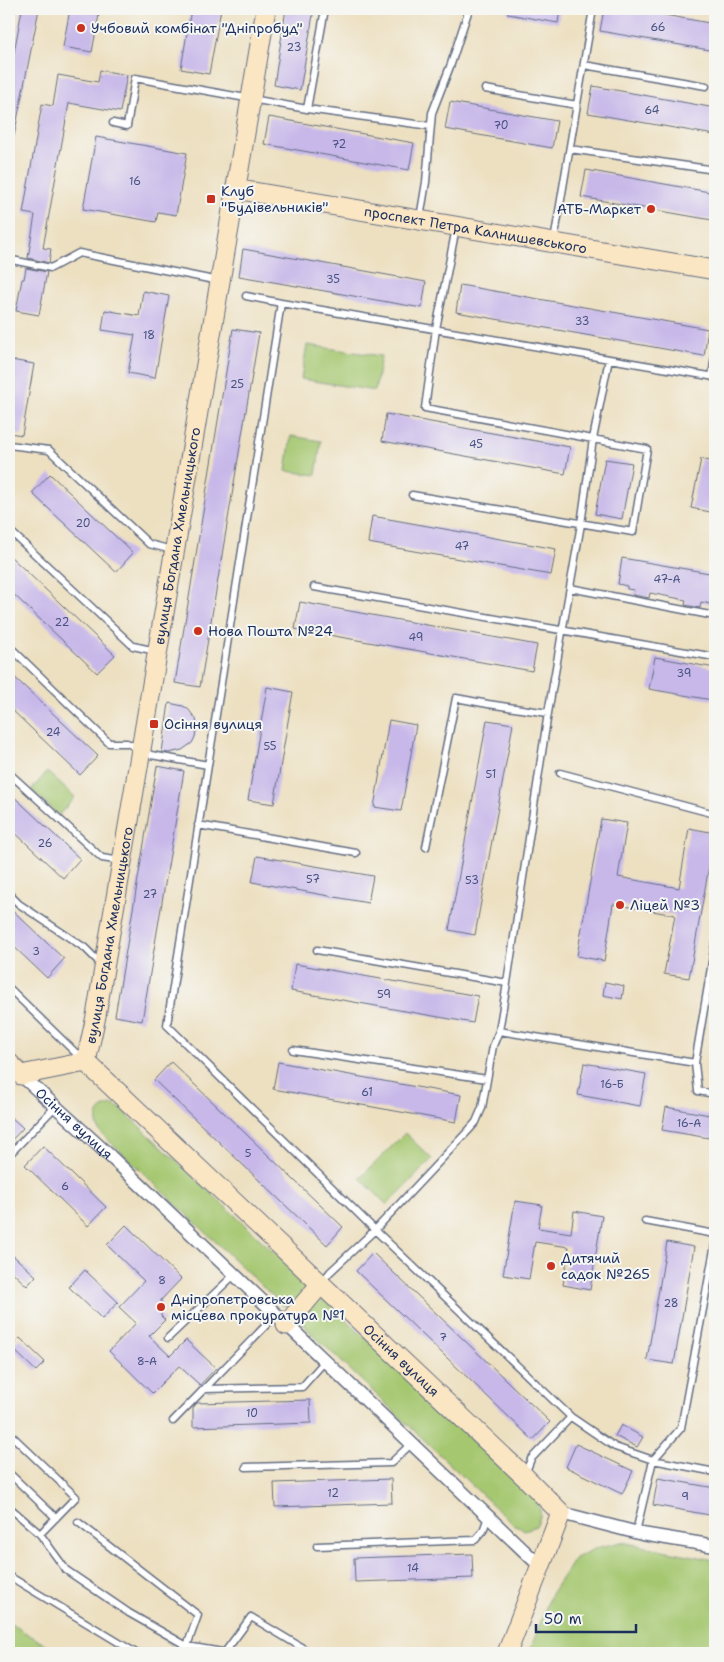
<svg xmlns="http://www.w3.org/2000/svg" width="724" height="1662" font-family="'Shantell Sans',sans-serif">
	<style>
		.green { fill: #a5c770; stroke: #607b67 }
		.building { fill: #c7b8e9 }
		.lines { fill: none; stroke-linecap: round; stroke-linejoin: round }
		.lane-casing { stroke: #646d81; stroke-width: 9 }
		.street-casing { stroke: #646d81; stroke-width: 15 }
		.secondary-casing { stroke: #646d81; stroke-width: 21 }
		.lane { stroke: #fff; stroke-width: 6 }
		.street { stroke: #fff; stroke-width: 12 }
		.secondary { stroke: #fbe6c4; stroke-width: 19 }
		.poi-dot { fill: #c8321e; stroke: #f6f6f2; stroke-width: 2 }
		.labels { text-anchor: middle; stroke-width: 4; stroke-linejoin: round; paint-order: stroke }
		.number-label { font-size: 11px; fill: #465181 }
		.poi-label { font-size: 14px; fill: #1b2f5e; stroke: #f6f6f2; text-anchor: start }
		.street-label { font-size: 14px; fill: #1b2f5e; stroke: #f6f6f2 }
	</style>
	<rect width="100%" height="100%" fill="#f6f6f2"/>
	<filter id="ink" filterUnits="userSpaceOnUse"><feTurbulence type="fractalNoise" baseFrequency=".02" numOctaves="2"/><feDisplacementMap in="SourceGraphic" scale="10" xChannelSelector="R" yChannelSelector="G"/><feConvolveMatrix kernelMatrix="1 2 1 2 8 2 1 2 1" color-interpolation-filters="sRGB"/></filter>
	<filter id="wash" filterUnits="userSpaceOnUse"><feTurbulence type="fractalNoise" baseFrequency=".0096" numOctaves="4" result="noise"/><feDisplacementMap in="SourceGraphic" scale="20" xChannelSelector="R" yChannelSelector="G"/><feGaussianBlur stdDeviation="1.12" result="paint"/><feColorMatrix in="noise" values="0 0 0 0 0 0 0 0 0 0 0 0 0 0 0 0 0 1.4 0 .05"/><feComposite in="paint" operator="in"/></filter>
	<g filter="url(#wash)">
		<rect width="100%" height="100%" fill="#ede0c1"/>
		<path class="green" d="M307,345L381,356L375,391L301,379Z
			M291,436L321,441L316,475L286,471Z
			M47,772L75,797L59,815L31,790Z
			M113,1105L120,1108L307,1283L308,1287L297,1305L289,1306L282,1305L100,1132C93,1117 97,1107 113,1105Z
			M405,1133L432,1159L387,1205L360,1178Z
			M320,1300L327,1302L534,1497C541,1509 543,1513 536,1526L525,1530L515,1526L307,1329L302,1321L313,1302Z
			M621,1542L715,1560V1653H529L551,1594L575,1558L596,1548Z
			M9,1623L60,1653H9Z"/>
		<g id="blocks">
			<path class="building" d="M22,9H39L14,136H9V80Z
				M70,9H100L92,52L63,47Z
				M191,9H221L209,74L181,69Z
				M286,9H314L300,90L274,85Z
				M508,9H560L558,23L508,14Z
				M604,9H631L715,24V51L600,31Z
				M100,70L127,75L120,112L69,103L43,248L51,249L49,263L28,258L35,215L23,213L42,104L53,106L58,75L98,82Z
				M593,86L715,108V135L588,113Z
				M450,102L557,121L552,148L445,129Z
				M269,117L414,143L409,170L264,144Z
				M96,137L187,153L176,215L158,212L156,222L83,209Z
				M586,170L715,193L712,220L581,197Z
				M243,249L426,282L422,308L239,276Z
				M26,268L47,272L39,315L16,311L22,279H24Z
				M460,285L708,329L704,356L456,312Z
				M143,291L169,296L155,378L128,373L135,335L102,330L105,310L139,316Z
				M233,329L259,333L200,687L175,683Z
				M11,360L34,364L22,435L9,433V372Z
				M386,414L570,447L565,474L382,441Z
				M605,459L632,463L622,519L595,514Z
				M701,459L715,462V513L691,508Z
				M50,474L133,553L116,572L32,493Z
				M372,516L556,549L551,575L368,543Z
				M9,555L115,655L97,673L9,590Z
				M622,558L715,574V605L701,602L700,608L685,605L686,600L650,593L649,598L633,595L634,590L627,589V586L618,584Z
				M300,602L537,645L532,671L295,629Z
				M655,657L715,668V679L712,700L649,689Z
				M9,672L98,756L80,775L9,707Z
				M267,687L293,692L274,804L248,800Z
				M169,703L183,706L188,709L196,719L197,725L195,737L192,743L182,750L169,753L162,752Z
				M389,720L416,725L401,811L374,807Z
				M487,720L513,724L475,935L449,930Z
				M157,766L184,771L142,1021L115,1016Z
				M9,792L80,859L63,878L9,827Z
				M601,819L627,823L618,877L679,888L689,828L715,833L689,978L664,974L675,915L613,904L604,961L577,956Z
				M257,856L373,876L368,903L252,882Z
				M9,907L64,959L47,978L9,942Z
				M295,964L478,996L473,1023L291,991Z
				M605,982L624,986L622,999L603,995Z
				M171,1062L343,1227L327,1245L154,1080Z
				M278,1062L461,1095L456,1122L273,1089Z
				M584,1063L646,1074L640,1106L578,1095Z
				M666,1107L715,1116V1139L662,1130Z
				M9,1115L23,1128L9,1143Z
				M43,1146L106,1207L88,1226L25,1165Z
				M515,1201L542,1205L538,1228L571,1233L574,1211L602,1216L590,1290L563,1285L569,1247L535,1242L529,1279L503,1275Z
				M126,1225L181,1279L161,1300V1316L165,1320L149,1336L170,1356L186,1340L216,1368L200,1385L179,1366L152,1393L109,1351L136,1323L119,1307L144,1281L107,1245Z
				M667,1242L694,1247L674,1364L647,1360Z
				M9,1252L36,1276L27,1286L9,1269Z
				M373,1253L550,1422L533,1440L356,1271Z
				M85,1270L118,1302L102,1319L69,1287Z
				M20,1338L45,1362L36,1371L11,1347Z
				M310,1400L311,1423L193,1427V1408L197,1403Z
				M621,1425L643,1437L637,1447L615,1436Z
				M576,1444L633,1471L622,1494L566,1467Z
				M658,1478L715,1488V1516L653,1505Z
				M391,1479L392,1503L275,1507L274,1483Z
				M472,1554L473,1578L355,1582L354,1558Z"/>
		</g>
	</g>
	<g filter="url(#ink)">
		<use href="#blocks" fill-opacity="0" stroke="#646d81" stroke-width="1"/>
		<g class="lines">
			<defs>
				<path id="lane" d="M325,9L307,109L430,126
					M584,65L706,86
					M485,89L577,105
					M113,123L127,126L135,78L307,109
					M570,149L715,170
					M420,218L426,182L432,113L451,64L469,9
					M554,241L593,9
					M9,262L12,260L51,268L79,253L219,281
					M246,296L281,303L167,1025L375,1230L571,1417L531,1459L525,1474
					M281,303L715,377
					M712,377L715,355
					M9,445L49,450L149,544L172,550
					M412,495L633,532L647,449L425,408L436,329L456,228
					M9,530L133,646L156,651
					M314,587L715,657
					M570,588L715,616
					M9,646L109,743H127L151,755L208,765
					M9,773L102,858L121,861
					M560,773L715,814
					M198,825L356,853
					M426,847L456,698L488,704L548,713
					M9,894L19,904L85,948L101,964
					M317,950L507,983
					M9,988L82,1059
					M499,1031L695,1063L698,1091L715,1094
					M293,1050L487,1079
					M695,1063L715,944
					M9,1155L55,1107
					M645,1221L715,1234
					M322,1282L330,1272L375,1230L468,1131L476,1122L482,1108L493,1046L499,1031L507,983L548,713L581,524L593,439L609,359
					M168,1338L234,1275
					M204,1389L302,1387L325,1361
					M571,1417L615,1447L653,1460L715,1472
					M173,1421L276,1315
					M9,1433L76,1497L40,1534
					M246,1467L391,1463L412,1443
					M9,1473L56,1518
					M9,1507L40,1534L66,1570L129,1613L187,1646L228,1653
					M78,1522L198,1615L187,1646
					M636,1532L653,1460L681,1428L715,1244
					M317,1546L475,1540L483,1531L488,1517
					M9,1576L136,1653
					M225,1652L251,1617L311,1653"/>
				<g id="street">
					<path id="s1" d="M21,1075L110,1156L540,1566"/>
					<path d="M561,1513L642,1534L715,1546"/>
				</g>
				<g id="secondary">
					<path id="s2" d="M235,189L715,270"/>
					<path id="s3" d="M86,1062L96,1016L266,9"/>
					<path id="s4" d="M86,1062L524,1476L561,1513L507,1653"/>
					<path d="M9,1063L21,1075L86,1062"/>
					<path d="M286,1325L320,1285"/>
				</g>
			</defs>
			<use href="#lane" class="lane-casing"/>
			<use href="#street" class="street-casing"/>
			<use href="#secondary" class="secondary-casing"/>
			<use href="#lane" class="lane"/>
			<use href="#street" class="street"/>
			<use href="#secondary" class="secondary"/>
		</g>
	</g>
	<g class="poi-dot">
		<circle cx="81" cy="28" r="5"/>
		<rect x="206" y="194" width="10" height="10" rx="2.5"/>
		<circle cx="651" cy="209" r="5"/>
		<circle cx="198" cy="631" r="5"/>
		<rect x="149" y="719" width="10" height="10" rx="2.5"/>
		<circle cx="620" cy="905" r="5"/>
		<circle cx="551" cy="1266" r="5"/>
		<circle cx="161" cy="1307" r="5"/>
	</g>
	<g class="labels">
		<g class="number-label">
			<text x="658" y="31">66</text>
			<text x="294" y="51">23</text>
			<text x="652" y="114">64</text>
			<text x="501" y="129">70</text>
			<text x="339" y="148">72</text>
			<text x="135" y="185">16</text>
			<text x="333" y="283">35</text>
			<text x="582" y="325">33</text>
			<text x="149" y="339">18</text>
			<text x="237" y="388">25</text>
			<text x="476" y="448">45</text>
			<text x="83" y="527">20</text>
			<text x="462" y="550">47</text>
			<text x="667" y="583">47-А</text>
			<text x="62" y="626">22</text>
			<text x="416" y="641">49</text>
			<text x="684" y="677">39</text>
			<text x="53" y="736">24</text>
			<text x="270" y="750">55</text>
			<text x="491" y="778">51</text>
			<text x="45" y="847">26</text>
			<text x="313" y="883">57</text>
			<text x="472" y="884">53</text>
			<text x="150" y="898">27</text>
			<text x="36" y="955">3</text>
			<text x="384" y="998">59</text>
			<text x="612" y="1088">16-Б</text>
			<text x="367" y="1096">61</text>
			<text x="689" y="1127">16-А</text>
			<text x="248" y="1157">5</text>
			<text x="65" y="1190">6</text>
			<text x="162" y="1284">8</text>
			<text x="671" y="1307">28</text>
			<text x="443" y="1341">7</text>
			<text x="147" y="1365">8-А</text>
			<text x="252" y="1417">10</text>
			<text x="333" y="1497">12</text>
			<text x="685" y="1500">9</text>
			<text x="413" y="1572">14</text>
		</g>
		<g class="poi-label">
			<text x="91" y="33">Учбовий комбінат "Дніпробуд"</text>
			<text x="221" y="196">Клуб<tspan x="221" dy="16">"Будівельників"</tspan></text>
			<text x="641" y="214" text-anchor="end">АТБ-Маркет</text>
			<text x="208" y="636">Нова Пошта №24</text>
			<text x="164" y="729">Осіння вулиця</text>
			<text x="630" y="910">Ліцей №3</text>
			<text x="561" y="1263">Дитячий<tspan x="561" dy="16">садок №265</tspan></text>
			<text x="171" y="1304">Дніпропетровська<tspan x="171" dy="16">місцева прокуратура №1</tspan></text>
		</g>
		<g class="street-label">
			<text dy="5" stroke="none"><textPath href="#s2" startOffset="244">проспект Петра Калнишевського</textPath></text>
			<text dy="5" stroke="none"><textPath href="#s3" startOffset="534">вулиця Богдана Хмельницького</textPath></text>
			<text dy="5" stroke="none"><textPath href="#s3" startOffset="129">вулиця Богдана Хмельницького</textPath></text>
			<text dy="5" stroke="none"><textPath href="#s1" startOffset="72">Осіння вулиця</textPath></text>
			<text dy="5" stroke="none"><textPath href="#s4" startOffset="434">Осіння вулиця</textPath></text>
		</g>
	</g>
	<rect width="724" height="1662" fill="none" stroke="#f6f6f2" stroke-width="30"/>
	<path d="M536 1624v8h100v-8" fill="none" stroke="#1b2f5e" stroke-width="2.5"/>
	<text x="544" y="1624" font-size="15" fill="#1b2f5e" stroke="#f6f6f2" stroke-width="4" paint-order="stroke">50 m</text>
</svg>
